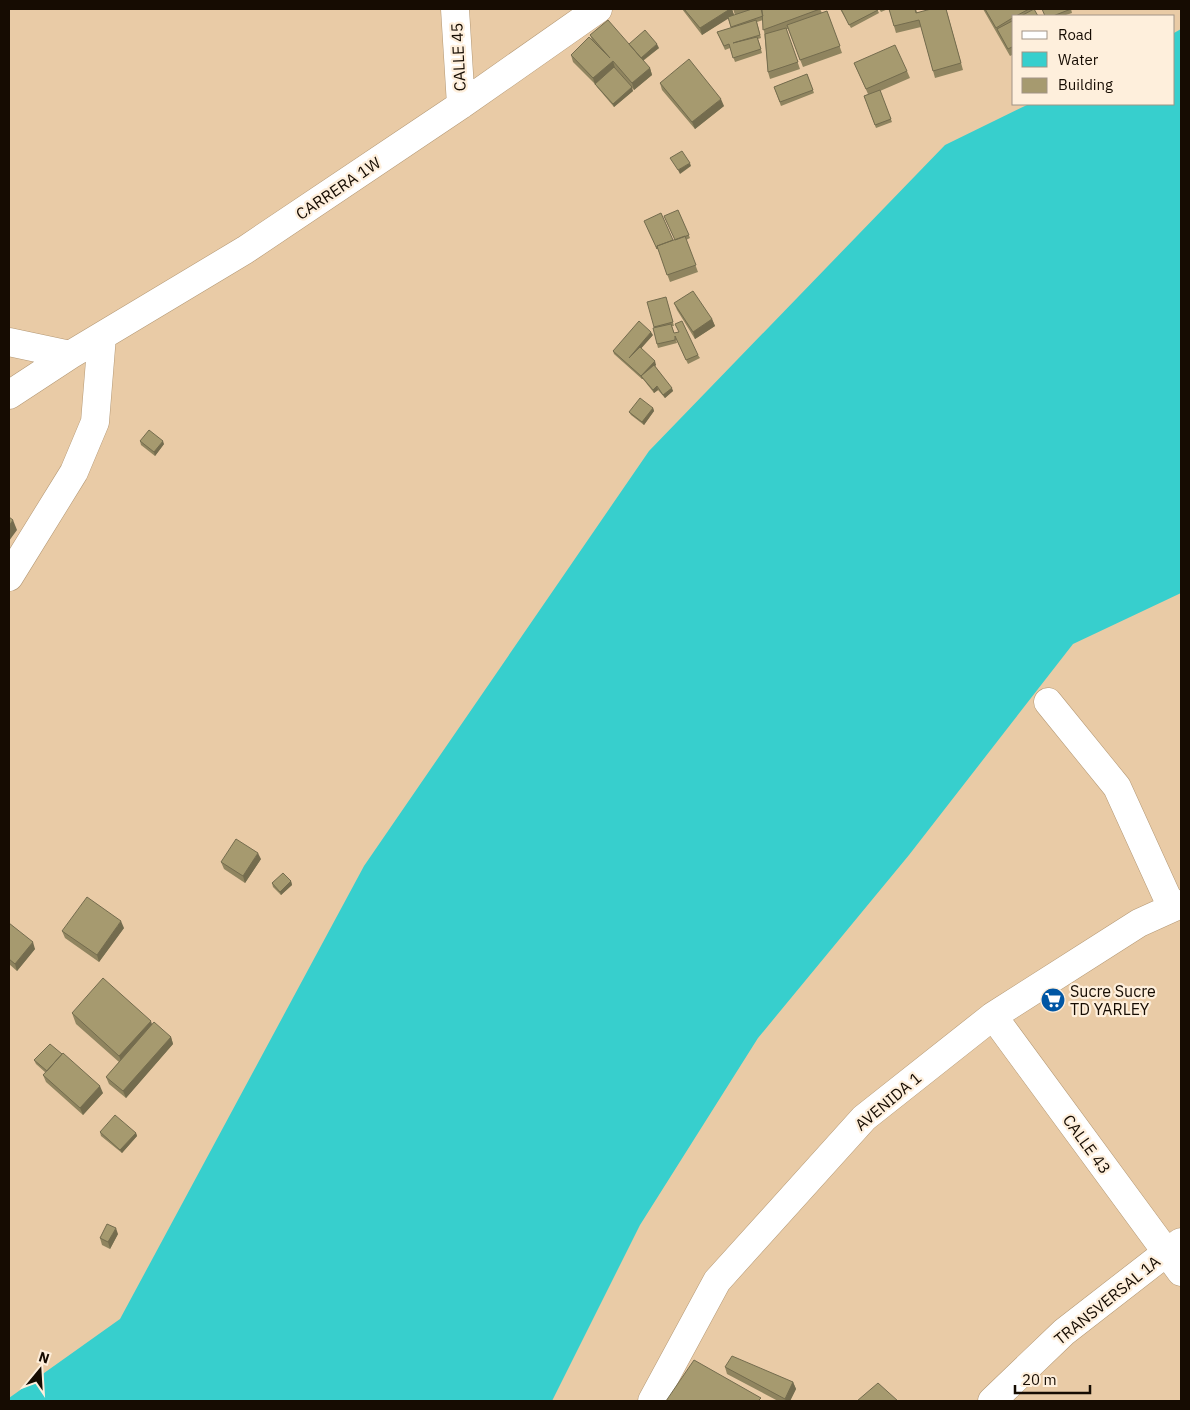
<svg xmlns="http://www.w3.org/2000/svg" width="1190" height="1410" font-family="'IBM Plex Sans',sans-serif">
	<style>
		.water { fill: #37cfcd }
		.lines { fill: none; stroke-linecap: round; stroke-linejoin: round }
		.minor-casing { stroke: #b49874; stroke-width: 29 }
		.minor { stroke: #fff; stroke-width: 28 }
		.wall { fill: #8f845f }
		.shaded-wall { fill: #746c4e }
		.building { fill: #a69a6f; stroke: #746c4e }
		.labels { text-anchor: middle; stroke-width: 4.5; stroke-linejoin: round; paint-order: stroke }
		.street-label { font-size: 16px; fill: #160c02; stroke: #feefdc }
		.poi-label { font-size: 16px; fill: #160c02; stroke: #feefdc; text-anchor: start }
	</style>
	<rect width="100%" height="100%" fill="#e9cba6"/>
	<path class="water" d="M1181,29V593L1073,644L909,855L758,1038L640,1225L552,1401H9V1398L120,1319L364,866L649,451L945,145L1029,104H1174V33Z"/>
	<g class="lines">
		<defs>
			<path id="minor" d="M455,9L461,105
				M9,342L70,355
				M9,395L70,355L245,250L461,105L598,9
				M9,577L74,472L95,422L102,336
				M1048,702L1117,787L1172,908
				M993,1016L1181,1272
				M652,1401L717,1281L864,1118L993,1016L1139,923L1181,904
				M992,1401L1064,1332L1167,1252L1181,1242"/>
		</defs>
		<use href="#minor" class="minor-casing"/>
		<use href="#minor" class="minor"/>
	</g>
	<path class="wall" d="M682,9H732L734,15H735L733,9H761L763,12L820,9L822,13L827,11L842,53L803,67L788,29H786L800,69L770,79L768,72L763,20L757,22L761,38L758,39L762,53L735,62L730,48L725,50L717,32L731,28L728,18L702,35Z
		M840,9H877L879,13L851,28Z
		M879,9H888L881,12Z
		M889,9H916L917,12H947L963,70L935,78L921,27L896,33Z
		M983,9H1033L1038,16H1014V54L1010,56Z
		M1071,9L1072,13L1063,16H1045Z
		M590,35L629,45L659,48L643,61L650,68L652,75L634,90L615,68L633,91L614,107L597,87L596,85L573,62L571,55L592,40Z
		M854,63L907,71L910,78L880,91L892,122L876,128L864,96L868,94Z
		M807,74L814,93L781,106L774,87Z
		M660,83L724,106L695,129L662,90Z
		M678,210L690,238L686,240L698,272L670,282L659,252L646,225L673,240H675Z
		M666,297L674,326H672L674,333L698,355L700,358L688,364L676,339L677,343L658,348L657,344L654,327Z
		M674,303L712,319L715,326L695,339L677,310Z
		M653,335L641,348L656,365L655,366L673,391L665,398L658,390L654,393L643,379H642L614,354L613,351Z
		M653,408L654,411L644,425L631,415L629,412Z
		M140,441L164,444L155,456L141,445Z
		M261,859L245,883L224,869L221,862Z
		M291,881L292,885L281,895L273,887L272,883Z
		M9,923L35,949L17,971L9,964Z
		M124,928L99,962L65,938L62,931Z
		M72,1013L152,1024L171,1037L173,1044L126,1098L109,1084L106,1077L119,1062L76,1024Z
		M34,1060L103,1093L83,1115L46,1082L43,1075L46,1073L36,1064Z
		M100,1132L136,1133L137,1136L122,1153L101,1136Z
		M118,1234L110,1249L102,1245L100,1238Z
		M725,1367L793,1382L796,1389L790,1401H778L727,1374Z"/>
	<path class="shaded-wall" d="M730,9H732L734,15L702,35L700,28Z
		M657,44L659,48L642,61L641,58Z
		M613,61L615,68L595,85L593,78Z
		M650,68L652,75L634,90L632,83Z
		M632,87L633,91L614,107L613,104Z
		M721,99L724,106L695,129L692,122Z
		M690,163L691,166L680,174L678,170Z
		M712,319L715,326L695,339L693,332Z
		M651,332L653,335L630,361L629,358Z
		M655,361L656,365L643,378L641,376L643,379H642L641,376Z
		M657,386L658,390L654,393L653,390Z
		M672,388L673,391L665,398L663,395Z
		M653,408L654,411L644,425L642,422Z
		M163,441L164,444L155,456L154,452Z
		M13,520L17,530L9,541V526Z
		M258,853L261,859L245,883L243,876Z
		M291,881L292,885L281,895L280,892Z
		M121,921L124,928L99,962L97,955Z
		M33,942L35,949L17,971L15,964Z
		M151,1021L154,1031L123,1066L119,1056Z
		M171,1037L173,1044L126,1098L123,1091Z
		M100,1086L103,1093L83,1115L80,1108Z
		M136,1133L137,1136L122,1153L120,1150Z
		M116,1228L118,1234L110,1249L108,1242Z
		M793,1382L796,1389L790,1401H786L785,1399Z"/>
	<path class="building" d="M684,9H730L700,28Z
		M752,9H761L763,16L731,27L728,17Z
		M762,9H820L763,30Z
		M841,9H877L878,10L849,25Z
		M889,9H915L916,13L931,9H946L961,63L933,71L919,20L894,26Z
		M985,9H1029L1016,16H1014V17L996,28Z
		M1034,9L1038,16H1021Z
		M1042,9H1071L1053,16H1045Z
		M827,11L840,46L800,60L787,25Z
		M608,20L650,68L632,83L613,61L593,78L571,55L589,37L610,58L590,35Z
		M756,20L760,35L733,43L757,37L761,49L733,58L729,44L724,46L717,32Z
		M1014,20V46L1008,49L997,29Z
		M786,28L798,62L768,72L765,34Z
		M645,30L657,44L641,58L629,44Z
		M895,45L907,71L866,89L854,63Z
		M689,59L721,99L692,122L660,83Z
		M614,67L632,87L613,104L595,84Z
		M807,74L813,90L780,102L774,87Z
		M880,90L891,119L875,125L864,96Z
		M682,151L690,163L678,170L670,158Z
		M678,210L689,235L675,240L664,216Z
		M661,213L673,240L657,246V249L644,221Z
		M685,236L696,265L667,275L657,246Z
		M693,291L712,319L693,332L674,303Z
		M666,297L673,322L654,327L647,302Z
		M639,321L651,332L629,358L640,347L655,361L641,376L613,351Z
		M682,321L698,355L686,360L675,336V340L657,344L653,328L671,324L674,333L679,332L675,324Z
		M654,365L672,388L663,395L657,386L653,390L641,376Z
		M640,398L653,408L642,422L629,412Z
		M149,430L163,441L154,452L140,441Z
		M9,517L13,520L9,526Z
		M236,839L258,853L243,876L221,862Z
		M283,873L291,881L280,892L272,883Z
		M87,897L121,921L97,955L62,931Z
		M9,923L33,942L15,964L9,959Z
		M103,978L151,1021L119,1056L72,1013Z
		M154,1022L171,1037L123,1091L106,1077Z
		M50,1044L62,1054L47,1071L34,1060Z
		M63,1053L100,1086L80,1108L43,1075Z
		M115,1115L136,1133L120,1150L100,1132Z
		M107,1224L116,1228L108,1242L100,1238Z
		M732,1356L793,1382L785,1399L725,1367Z
		M694,1360L761,1398L758,1401H666Z
		M878,1383L898,1401H857Z"/>
	<defs>
		<symbol id="supermarket-disc" viewBox="-11 -11 22 22"><circle r="9.5" fill="#0056a4" stroke="#feefdc"/><path d="M-6-5.5h2.5l.6 2H6L4.5 2H-2.5L-4.4-4H-6ZM-1.5 3.2a1.3 1.3 0 1 0 .1 0ZM3 3.2a1.3 1.3 0 1 0 .1 0Z" fill="#fff"/></symbol>
	</defs>
	<g fill-rule="evenodd">
		<use href="#supermarket-disc" x="1039" y="986" width="28" height="28"/>
	</g>
	<g class="labels">
		<g class="street-label">
			<text transform="translate(458 57) rotate(-93)" y="6">CALLE 45</text>
			<text transform="translate(338 188) rotate(-34)" y="6">CARRERA 1W</text>
			<text transform="translate(888 1101) rotate(-40)" y="6">AVENIDA 1</text>
			<text transform="translate(1087 1144) rotate(54)" y="6">CALLE 43</text>
			<text transform="translate(1107 1300) rotate(-39)" y="6">TRANSVERSAL 1A</text>
		</g>
		<g class="poi-label">
			<text x="1070" y="997">Sucre Sucre<tspan x="1070" dy="18">TD YARLEY</tspan></text>
		</g>
	</g>
	<rect width="1190" height="1410" fill="none" stroke="#160c02" stroke-width="20"/>
	<rect x="1012" y="15" width="162" height="90" fill="#feefdc" stroke="#a19485"/>
	<rect x="1022" y="31" width="25" height="8" fill="#ffffff" stroke="#a19485"/>
	<text x="1058" y="40" font-size="15" fill="#160c02">Road</text>
	<rect x="1022" y="52" width="25" height="15" fill="#37cfcd" stroke="#a19485"/>
	<text x="1058" y="65" font-size="15" fill="#160c02">Water</text>
	<rect x="1022" y="78" width="25" height="15" fill="#a69a6f" stroke="#a19485"/>
	<text x="1058" y="90" font-size="15" fill="#160c02">Building</text>
	<g transform="translate(40 1370) rotate(18)" stroke="#feefdc" stroke-width="4" paint-order="stroke">
	<path d="M0-4L9 19L0 12L-9 19Z" fill="#160c02"/>
	<text y="-8" font-size="14" font-weight="bold" text-anchor="middle" fill="#160c02">N</text>
	</g>
	<path d="M1015 1385v8h75v-8" fill="none" stroke="#160c02" stroke-width="2.5"/>
	<text x="1022" y="1385" font-size="15" fill="#160c02" stroke="#feefdc" stroke-width="4" paint-order="stroke">20 m</text>
</svg>
